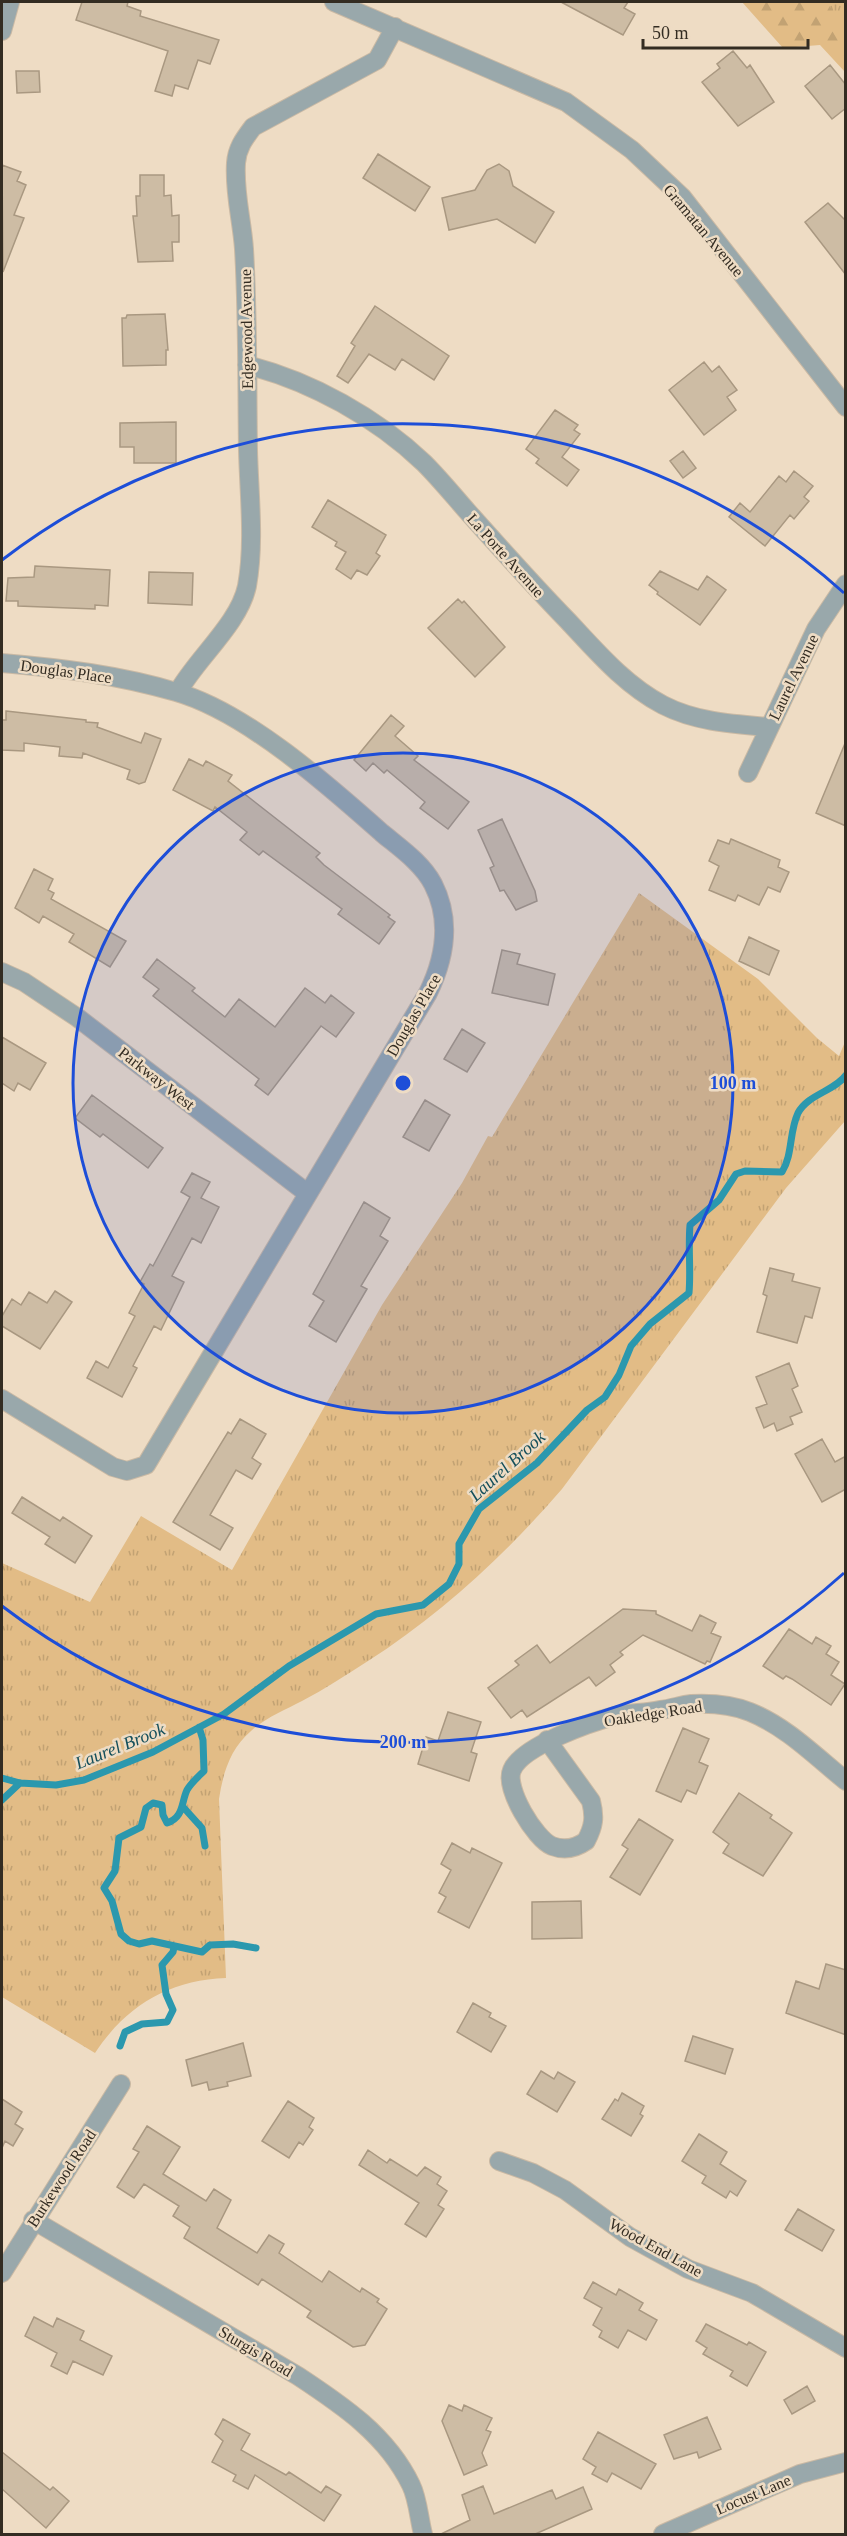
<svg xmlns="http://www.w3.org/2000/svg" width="847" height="2536" font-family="Georgia,serif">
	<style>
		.forest { fill: url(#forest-firs) }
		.park { fill: url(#park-tufts) }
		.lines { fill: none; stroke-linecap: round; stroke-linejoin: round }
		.stream { stroke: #2b98ae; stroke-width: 7 }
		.building { fill: #cdbca4; stroke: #a99881; stroke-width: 1.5 }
		.minor-casing { stroke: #c9b9a4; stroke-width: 20 }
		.minor { stroke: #99a8ab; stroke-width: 18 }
		.ring { fill: none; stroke: #1d4ed8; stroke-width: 3 }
		.labels { text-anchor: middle; stroke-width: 5; stroke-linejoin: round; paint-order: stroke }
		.street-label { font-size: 16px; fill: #332c22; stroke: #eedcc4 }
		.water-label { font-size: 18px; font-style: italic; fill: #144f5b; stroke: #eedcc4 }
		.centre { fill: #1d4ed8; stroke: #eedcc4; stroke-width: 3 }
		.ring-label { font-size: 18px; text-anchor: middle; font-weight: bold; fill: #1d4ed8; stroke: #eedcc4; stroke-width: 5; stroke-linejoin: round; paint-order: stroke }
	</style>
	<defs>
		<pattern id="forest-firs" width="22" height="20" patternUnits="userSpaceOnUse" patternTransform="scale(1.5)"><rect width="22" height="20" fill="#e2bc86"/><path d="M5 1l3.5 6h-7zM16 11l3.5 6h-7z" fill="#c2a273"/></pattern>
		<pattern id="park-tufts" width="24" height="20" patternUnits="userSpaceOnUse" patternTransform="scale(1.5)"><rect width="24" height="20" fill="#e2bc86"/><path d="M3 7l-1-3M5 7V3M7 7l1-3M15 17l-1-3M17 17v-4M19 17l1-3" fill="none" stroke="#c2a273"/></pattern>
	</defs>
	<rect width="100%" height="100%" fill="#eedcc4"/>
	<path class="forest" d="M742,2H845V72L820,45L783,48Z"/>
	<path class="park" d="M827,2H845V30Z
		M639,893L758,979L817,1038L839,1056L845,1042V1121L786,1188L562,1489C505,1555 441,1614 368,1661C346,1675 325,1689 302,1701C285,1710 265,1718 251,1731C230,1749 223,1773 219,1799L226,1978C169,1980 126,2006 95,2053L2,1997V1563L90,1602L141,1516L232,1570L382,1305L462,1183L488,1136L492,1137Z"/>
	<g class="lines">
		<path class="stream" d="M199,1727L203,1740L204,1771C198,1777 191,1783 187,1790C181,1803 184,1817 167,1823L163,1815L162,1805L153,1803L146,1808L141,1827L119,1838L115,1871L104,1888L112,1901L121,1934L129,1941L139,1944L152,1941L202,1952L210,1945L233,1944L256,1948
			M2,1778L20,1783L56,1785L84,1780L153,1752L224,1714L289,1666L376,1614L423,1605L449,1584L459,1564V1544L479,1509L537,1463L587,1410L605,1397L619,1375L631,1346L650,1324L689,1293C691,1270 688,1248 690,1225L719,1200L736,1174L745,1171L782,1172C793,1154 789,1132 798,1113C808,1094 835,1091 846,1075
			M2,1800L20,1783
			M184,1808L202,1828L205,1846
			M120,2046L125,2032L142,2024L167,2022L173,2010L166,1994L162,1965L173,1952L174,1947"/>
	</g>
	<path class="building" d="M82,2H128L127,6L141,11L140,16L219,40L210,64L198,60L188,89L175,85L172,96L155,91L168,51L76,20Z
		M561,2H628L624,8L635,14L623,35Z
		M733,51L747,68L750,65L774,102L738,126L702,82L720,68L717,64Z
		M830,65L846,85V108L832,119L805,86Z
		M16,71H39L40,92L17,93Z
		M378,154L430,187L415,211L363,178Z
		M499,164L509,171L513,186L554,212L535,243L497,219L449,230L442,198L475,190L487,170Z
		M2,165L21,172L17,181L26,185L14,215L24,218L3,272Z
		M140,175H164V196L171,195L172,216L179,215V242H172L173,261L138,262L133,216H137L136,196H140Z
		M828,203L846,221V275L805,222Z
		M375,306L449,356L434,380L402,359L395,370L369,354L348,383L337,376L355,346L351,343Z
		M165,314L168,350H166V365L123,366L122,318H126L127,315Z
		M704,362L712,372L719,366L737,390L727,397L736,410L704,435L669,390Z
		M555,410L578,425L574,430L580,434L562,457L579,470L567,486L536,463L539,459L526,449Z
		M176,422V463H134V447H120V423Z
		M683,451L696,468L683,478L670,461Z
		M794,471L813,486L804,497L809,501L794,519L790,515L765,546L729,517L740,503L750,512L779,476L786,482Z
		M328,500L386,535L376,553L380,556L367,575L357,570L351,579L336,569L346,552L335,546L337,542L312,527Z
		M35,566L110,570L108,606L95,605V609L18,606V601H6L8,578L34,577Z
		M660,571L698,590L707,576L726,590L700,625L657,594L658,592L649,585Z
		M149,572L193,573L192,605L148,603Z
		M458,599L462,603L464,601L505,647L475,677L428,628Z
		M6,711L86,720V722L98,723L97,727L141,743L145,733L161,739L145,782L139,784L127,779L130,770L83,753L82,758L59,756L60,747L24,743V751L2,750V720H6Z
		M391,715L404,726L395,736L418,756L414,760L469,802L448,829L420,808L425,802L387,770L384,773L373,763L366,771L354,760Z
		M846,741V826L816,813Z
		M189,759L203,766L206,761L232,775L228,781L320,853L316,857L324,865L390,915L388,917L395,922L379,944L338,914L342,909L263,851L259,855L240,840L247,832L215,807L213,811L173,790Z
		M502,819L535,891L537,901L516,910L504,890L500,891L490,868L494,866L478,830Z
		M731,839L780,860L778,867L789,872L780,892L768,887L759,905L738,895L735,901L709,890L719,866L709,861L718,840L729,844Z
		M34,869L53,879L48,890L54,893L51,899L126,941L110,967L69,942L74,934L43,916L39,923L15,908Z
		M749,937L779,951L769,975L739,961Z
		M502,950L520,954L517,964L555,974L548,1005L492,993Z
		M157,959L195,988L192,991L225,1017L239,999L275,1027L305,988L325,1003L331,995L354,1013L336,1037L321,1026L268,1095L255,1085L259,1079L153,996L159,989L143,977Z
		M462,1029L485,1043L467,1072L444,1059Z
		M2,1037L46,1063L30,1090L18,1083L14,1091L2,1083Z
		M92,1095L163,1148L148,1168L103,1134L100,1137L75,1118Z
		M425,1100L450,1115L429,1151L403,1137Z
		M192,1173L210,1182L201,1198L219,1207L201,1243L192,1238L172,1276L184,1282L161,1330L154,1326L133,1366L137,1368L122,1397L87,1378L96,1361L108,1368L135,1316L129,1313L144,1284L140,1282L150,1264L153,1266L190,1197L181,1192Z
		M364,1202L390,1218L380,1236L388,1241L361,1286L367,1289L336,1342L309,1326L324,1301L313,1294Z
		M770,1268L794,1274L792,1281L820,1288L812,1318L805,1316L797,1343L757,1332L767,1296L763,1294Z
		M55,1291L72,1302L40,1349L2,1326V1316L12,1299L21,1305L29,1292L47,1303Z
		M789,1363L798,1386L792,1389L802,1412L790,1417L793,1424L777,1431L774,1423L764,1428L756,1408L767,1404L756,1377Z
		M240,1419L266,1434L252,1458L261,1464L252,1479L236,1470L210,1515L233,1528L220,1550L173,1522L228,1432L231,1434Z
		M822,1439L835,1462L846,1456V1489L822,1502L795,1454Z
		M22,1497L60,1521L63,1517L92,1536L75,1563L45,1544L50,1537L12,1513Z
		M623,1609L656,1611V1614L692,1631L700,1615L716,1623L711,1633L721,1637L710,1662L707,1661L705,1664L643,1635L620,1652L623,1655L610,1665L615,1672L596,1686L589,1677L527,1717L522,1710L511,1718L488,1688L519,1665L515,1661L537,1645L550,1663Z
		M789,1629L812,1644L816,1637L831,1646L826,1654L839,1662L831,1675L845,1684L831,1705L792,1679L786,1676L783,1679L763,1666Z
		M448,1712L481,1722L471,1752L477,1754L469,1781L418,1764L426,1737L438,1741Z
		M683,1728L709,1739L699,1762L708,1766L696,1794L687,1790L681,1802L656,1791Z
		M739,1793L772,1815L770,1818L792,1833L763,1876L723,1853L729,1844L713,1832Z
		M639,1819L673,1840L640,1895L610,1877L628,1849L622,1845Z
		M452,1843L470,1853L472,1848L502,1863L469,1928L438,1912L446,1897L439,1893L451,1870L441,1864Z
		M581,1901L582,1938L532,1939V1902Z
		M826,1964L846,1970V2035L786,2013L796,1981L819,1989Z
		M473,2003L491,2013L489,2017L506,2026L491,2052L457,2032Z
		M693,2036L733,2049L725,2074L685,2061Z
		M243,2043L251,2076L227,2082L228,2086L209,2090L207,2082L192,2086L186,2060Z
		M541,2071L554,2079L558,2072L575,2082L557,2112L527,2094Z
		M622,2093L644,2106L640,2114L643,2116L631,2136L602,2119L615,2099L618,2101Z
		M2,2099L22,2112L15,2124L23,2129L13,2146L5,2141L2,2148Z
		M288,2101L314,2118L309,2127L313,2130L303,2145L299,2142L289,2158L262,2141Z
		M147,2126L180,2147L163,2174L206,2201L214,2189L231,2200L217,2228L257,2253L269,2235L284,2244L279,2253L322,2282L329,2271L360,2292L362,2288L379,2299L377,2302L387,2309L365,2345L353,2347L307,2317L311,2311L262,2279L258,2285L184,2238L190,2227L173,2216L179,2206L144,2184L134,2198L117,2187L139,2152L133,2149Z
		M699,2134L727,2152L720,2164L746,2181L737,2196L730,2191L726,2198L702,2183L706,2176L682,2161Z
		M368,2150L387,2163L390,2159L417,2176L425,2167L441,2177L437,2184L447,2191L438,2205L444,2209L426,2237L405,2224L419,2203L359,2165Z
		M798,2209L834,2230L822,2251L785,2230Z
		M593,2282L616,2295L619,2289L643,2303L639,2310L657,2320L646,2340L628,2330L618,2348L599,2337L602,2331L593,2325L602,2308L584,2298Z
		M34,2317L53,2327L57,2318L84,2331L80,2340L112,2356L103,2375L73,2361L67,2374L51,2366L57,2353L25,2336Z
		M706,2324L747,2345L749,2342L766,2352L747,2386L730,2376L733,2371L703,2354L707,2348L696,2341Z
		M807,2386L815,2401L792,2414L784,2400Z
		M449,2405L462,2411L464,2405L492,2418L486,2430L491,2432L482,2453L487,2465L464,2475L442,2421Z
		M707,2417L721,2449L699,2458L697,2452L674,2459L664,2435Z
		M223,2419L250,2434L241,2450L286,2475L289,2472L321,2493L326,2486L341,2495L324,2521L255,2475L248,2489L233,2481L236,2475L212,2462L223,2441L215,2434Z
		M598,2432L656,2464L641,2489L612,2473L607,2482L592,2474L596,2467L583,2459Z
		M2,2452L50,2490L53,2487L69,2501L46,2528L2,2489Z
		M483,2486L494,2514L552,2490L556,2499L583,2487L592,2509L533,2535H439L470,2520L462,2495Z"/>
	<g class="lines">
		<defs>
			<path id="minor" d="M334,2L566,102L632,150L682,197L846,407
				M2,31L10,2
				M247,365C311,381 377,418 424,463C439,478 453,495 467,511C500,548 533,585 568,621C597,652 625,685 663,705C696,722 733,724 769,727
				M2,663C61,668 119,675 176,692C246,712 328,785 382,833C400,848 422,863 433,884C452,921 445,958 428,993L146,1465L127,1471L113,1467L2,1399
				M178,692C196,659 239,624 247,586C255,542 249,494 248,450C247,383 248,316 244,249C242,220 234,193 236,163C237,148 244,139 253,127L377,60L395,27
				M748,773L816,629L846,584
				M2,972L24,982L78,1018L307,1193
				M547,1740L591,1801C595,1817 594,1826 586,1841C576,1848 565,1851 552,1846C535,1839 504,1788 512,1770C522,1746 591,1722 615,1716C630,1713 645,1713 660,1710C671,1709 681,1705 691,1704C710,1703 733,1705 750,1712C787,1727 815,1756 846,1781
				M499,2161L533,2173L565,2190L630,2237L688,2269L752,2293L846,2348
				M33,2220L298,2376C342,2405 387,2435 411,2485C418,2499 419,2519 423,2534
				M2,2273L121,2084
				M663,2534L800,2474L846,2462"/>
		</defs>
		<use href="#minor" class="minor-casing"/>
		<use href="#minor" class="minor"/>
	</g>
	<circle cx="403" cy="1083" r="330" fill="#1d4ed8" fill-opacity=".12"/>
	<g class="ring">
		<circle cx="403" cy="1083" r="330"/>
		<path d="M844 1573A659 659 0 0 1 2 1606M2 560A659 659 0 0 1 844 593"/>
	</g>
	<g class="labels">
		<g class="street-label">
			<text transform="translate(704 230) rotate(50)" y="6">Gramatan Avenue</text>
			<text transform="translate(246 329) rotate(-91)" y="6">Edgewood Avenue</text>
			<text transform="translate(506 555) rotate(48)" y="6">La Porte Avenue</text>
			<text transform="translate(66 671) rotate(8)" y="6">Douglas Place</text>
			<text transform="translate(793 677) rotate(-64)" y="6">Laurel Avenue</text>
			<text transform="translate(413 1015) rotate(-60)" y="6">Douglas Place</text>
			<text transform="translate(157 1078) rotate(38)" y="6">Parkway West</text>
			<text transform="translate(653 1713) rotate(-9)" y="6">Oakledge Road</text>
			<text transform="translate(61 2178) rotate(-57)" y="6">Burkewood Road</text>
			<text transform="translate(656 2247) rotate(29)" y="6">Wood End Lane</text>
			<text transform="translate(256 2351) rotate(31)" y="6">Sturgis Road</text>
			<text transform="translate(753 2494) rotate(-23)" y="6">Locust Lane</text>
		</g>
		<g class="water-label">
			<text transform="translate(507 1466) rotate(-42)" y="6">Laurel Brook</text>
			<text transform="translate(120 1746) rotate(-22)" y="6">Laurel Brook</text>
		</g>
	</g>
	<circle cx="403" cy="1083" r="9" class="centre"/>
	<g class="ring-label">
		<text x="733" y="1089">100 m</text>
		<text x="403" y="1748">200 m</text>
	</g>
	<rect width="847" height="2536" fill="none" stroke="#332c22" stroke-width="6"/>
	<path d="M643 39v9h165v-9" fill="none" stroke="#332c22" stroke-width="3"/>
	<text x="652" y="39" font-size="18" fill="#332c22" stroke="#eedcc4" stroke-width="4.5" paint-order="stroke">50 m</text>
</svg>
